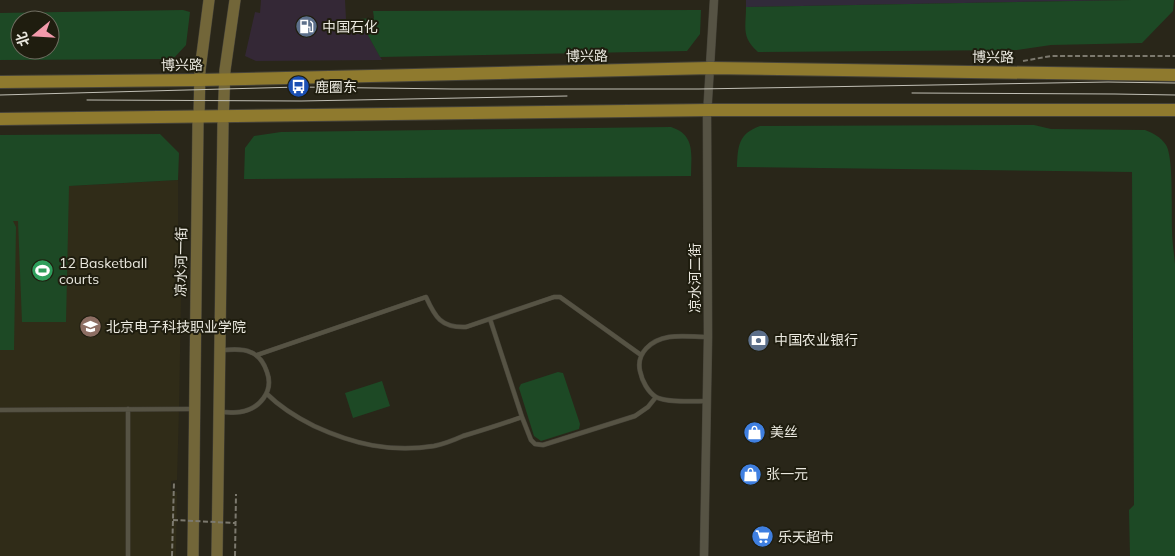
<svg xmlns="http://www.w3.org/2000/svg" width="1175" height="556" font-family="Mulish,'Noto Sans SC',sans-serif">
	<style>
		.commercial { fill: #342836 }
		.industrial { fill: #312a3a }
		.built { fill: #302c18 }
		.green { fill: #1d4925; fill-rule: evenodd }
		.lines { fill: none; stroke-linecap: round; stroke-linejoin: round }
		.lane-casing { stroke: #464339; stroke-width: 5 }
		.street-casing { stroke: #464339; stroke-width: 9 }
		.secondary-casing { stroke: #464339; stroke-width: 12 }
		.primary-casing { stroke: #464339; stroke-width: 14 }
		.path { stroke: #7c796e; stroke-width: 2; stroke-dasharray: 5 2.5; stroke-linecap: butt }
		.lane { stroke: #565344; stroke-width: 4 }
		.street { stroke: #565344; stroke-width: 8 }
		.secondary { stroke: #726639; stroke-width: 11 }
		.primary { stroke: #8f7a2e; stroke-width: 12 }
		.tram { stroke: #c1bfb5; stroke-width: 1 }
		.path-bridge { stroke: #7c796e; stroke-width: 2; stroke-dasharray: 5 2.5; stroke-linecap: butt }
		.labels { text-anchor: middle; stroke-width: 4; stroke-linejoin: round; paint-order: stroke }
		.poi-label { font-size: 14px; fill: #eae8df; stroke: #1f1d0f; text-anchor: start }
		.street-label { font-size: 14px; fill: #eae8df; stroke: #1f1d0f }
	</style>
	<rect width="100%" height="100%" fill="#292619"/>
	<path class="commercial" d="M261,0H345L346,19H359L382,60L256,61L245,56L255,12L260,13Z"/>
	<path class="industrial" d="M746,0H1131L746,7Z"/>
	<path class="built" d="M178,180V226L182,244L179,409L177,480L171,481V491L177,492L176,556H0V186H69Z"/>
	<path class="green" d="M1131,0H1174L1173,11L1142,43L1051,45L1017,50L758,52C741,37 746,28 746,7Z
		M183,10L190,12L186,45L173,59L0,60V13ZM20,20H50V50H20Z
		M701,10L700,34L687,51L380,57L359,19L374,18L373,11Z
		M1034,125L1051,129L1145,130C1153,133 1161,137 1166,145C1174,158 1171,212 1172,230C1172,241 1174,253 1175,264V556H1130L1129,510L1134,505L1132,172L737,167C738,146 738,134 760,126Z
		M671,127C696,135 691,155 691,176L244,179L245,148L254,136L281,132Z
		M160,134L179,153L178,180L69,186L66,322H22L18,221H13L16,227L14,350H0V135Z
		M558,372L563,373L580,424L579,429L541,441L534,436L519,388L521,384Z
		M382,381L390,406L353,418L345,393Z"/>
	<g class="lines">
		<defs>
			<path id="lane" d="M490,319L522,417
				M257,355L426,297C435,317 441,328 466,327L554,297H560L641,355
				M267,394C281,408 296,417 314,426C353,444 391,453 434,446C444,444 454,440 463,436C483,430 502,424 522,417L531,440L535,444L543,445L635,416L648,407L656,397
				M707,401C694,401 667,403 656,397C648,392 642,381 640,371C636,353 651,340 669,337C681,335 695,337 708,337
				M0,410L192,409
				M221,412C227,412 234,413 240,412C260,409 274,391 267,372C264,363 259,355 250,352C242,348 231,350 222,350
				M128,556V409"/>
			<path id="street" d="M704,556L708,337L707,116L714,0"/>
			<path id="secondary" d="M193,556L198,123L199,117L200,70L209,0
				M217,556L223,123L225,70L235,0"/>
			<path id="primary" d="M0,82L200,80L710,68L1175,75
				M0,119L708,110H1175"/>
		</defs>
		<use href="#lane" class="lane-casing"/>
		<use href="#street" class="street-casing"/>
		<use href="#secondary" class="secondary-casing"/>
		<use href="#primary" class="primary-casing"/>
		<path class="path" d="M1023,61L1051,56H1175
			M172,556L174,482
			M235,556L236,494"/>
		<use href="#lane" class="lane"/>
		<use href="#street" class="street"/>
		<use href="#secondary" class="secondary"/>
		<use href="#primary" class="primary"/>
		<path class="tram" d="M912,93L1115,94L1175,95
			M0,95L299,87L452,89H699L1108,82L1175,83
			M87,100L301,101L567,96"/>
		<path class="path-bridge" d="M173,520L235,523"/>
	</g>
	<defs>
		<symbol id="fuel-disc" viewBox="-11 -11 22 22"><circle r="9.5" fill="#5c6f8a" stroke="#1f1d0f"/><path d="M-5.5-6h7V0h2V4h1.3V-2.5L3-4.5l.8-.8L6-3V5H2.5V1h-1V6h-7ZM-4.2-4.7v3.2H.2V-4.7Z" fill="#fff"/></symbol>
		<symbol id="bus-disc" viewBox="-11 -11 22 22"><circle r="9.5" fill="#1a4fb4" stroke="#1f1d0f"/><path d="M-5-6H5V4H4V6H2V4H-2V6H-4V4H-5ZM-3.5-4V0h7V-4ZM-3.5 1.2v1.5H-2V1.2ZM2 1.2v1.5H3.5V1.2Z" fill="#fff"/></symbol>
		<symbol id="stadium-disc" viewBox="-11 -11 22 22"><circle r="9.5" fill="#2e9e5b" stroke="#1f1d0f"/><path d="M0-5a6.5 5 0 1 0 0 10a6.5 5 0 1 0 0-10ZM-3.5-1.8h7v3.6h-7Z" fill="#fff"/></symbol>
		<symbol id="university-disc" viewBox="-11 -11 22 22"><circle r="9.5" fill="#8d6e63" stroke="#1f1d0f"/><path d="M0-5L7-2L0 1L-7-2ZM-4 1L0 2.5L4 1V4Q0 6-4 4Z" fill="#fff"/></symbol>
		<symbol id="bank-disc" viewBox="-11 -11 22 22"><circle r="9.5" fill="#5c6f8a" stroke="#1f1d0f"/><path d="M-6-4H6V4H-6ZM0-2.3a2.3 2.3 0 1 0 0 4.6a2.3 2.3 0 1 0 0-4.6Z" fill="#fff"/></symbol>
		<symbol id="shop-disc" viewBox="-11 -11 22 22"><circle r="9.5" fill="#3f7fe0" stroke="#1f1d0f"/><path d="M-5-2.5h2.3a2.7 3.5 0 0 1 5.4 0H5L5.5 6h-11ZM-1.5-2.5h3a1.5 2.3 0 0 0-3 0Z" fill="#fff"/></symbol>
		<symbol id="supermarket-disc" viewBox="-11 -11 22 22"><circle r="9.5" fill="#3f7fe0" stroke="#1f1d0f"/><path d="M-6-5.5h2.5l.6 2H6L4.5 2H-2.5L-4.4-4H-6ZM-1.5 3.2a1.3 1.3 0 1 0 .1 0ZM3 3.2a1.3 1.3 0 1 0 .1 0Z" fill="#fff"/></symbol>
	</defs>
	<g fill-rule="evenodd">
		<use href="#fuel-disc" x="294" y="14" width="25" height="25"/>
		<use href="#bus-disc" x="286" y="74" width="25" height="25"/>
		<use href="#stadium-disc" x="30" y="258" width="25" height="25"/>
		<use href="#university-disc" x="78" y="314" width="25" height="25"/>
		<use href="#bank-disc" x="746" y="328" width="25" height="25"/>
		<use href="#shop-disc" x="742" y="420" width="25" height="25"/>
		<use href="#shop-disc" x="738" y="462" width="25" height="25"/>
		<use href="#supermarket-disc" x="750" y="524" width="25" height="25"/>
	</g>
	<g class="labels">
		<g class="poi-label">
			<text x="322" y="32">中国石化</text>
			<text x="315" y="92">鹿圈东</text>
			<text x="59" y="268">12 Basketball<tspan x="59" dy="16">courts</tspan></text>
			<text x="106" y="332">北京电子科技职业学院</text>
			<text x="774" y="345">中国农业银行</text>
			<text x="770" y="437">美丝</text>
			<text x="766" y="479">张一元</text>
			<text x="778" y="542">乐天超市</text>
		</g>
		<g class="street-label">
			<text transform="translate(587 56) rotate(-1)" y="5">博兴路</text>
			<text transform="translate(993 57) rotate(1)" y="5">博兴路</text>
			<text transform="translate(182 65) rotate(-1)" y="5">博兴路</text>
			<text transform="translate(181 262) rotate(-89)" y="5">凉水河一街</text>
			<text transform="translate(695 278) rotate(-90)" y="5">凉水河二街</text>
		</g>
	</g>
	<g transform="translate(35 35) rotate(252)"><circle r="24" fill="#1f1d0f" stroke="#706e62"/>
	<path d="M0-4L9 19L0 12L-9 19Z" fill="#f39aab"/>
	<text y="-8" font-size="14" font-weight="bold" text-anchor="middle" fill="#eae8df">北</text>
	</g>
</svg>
